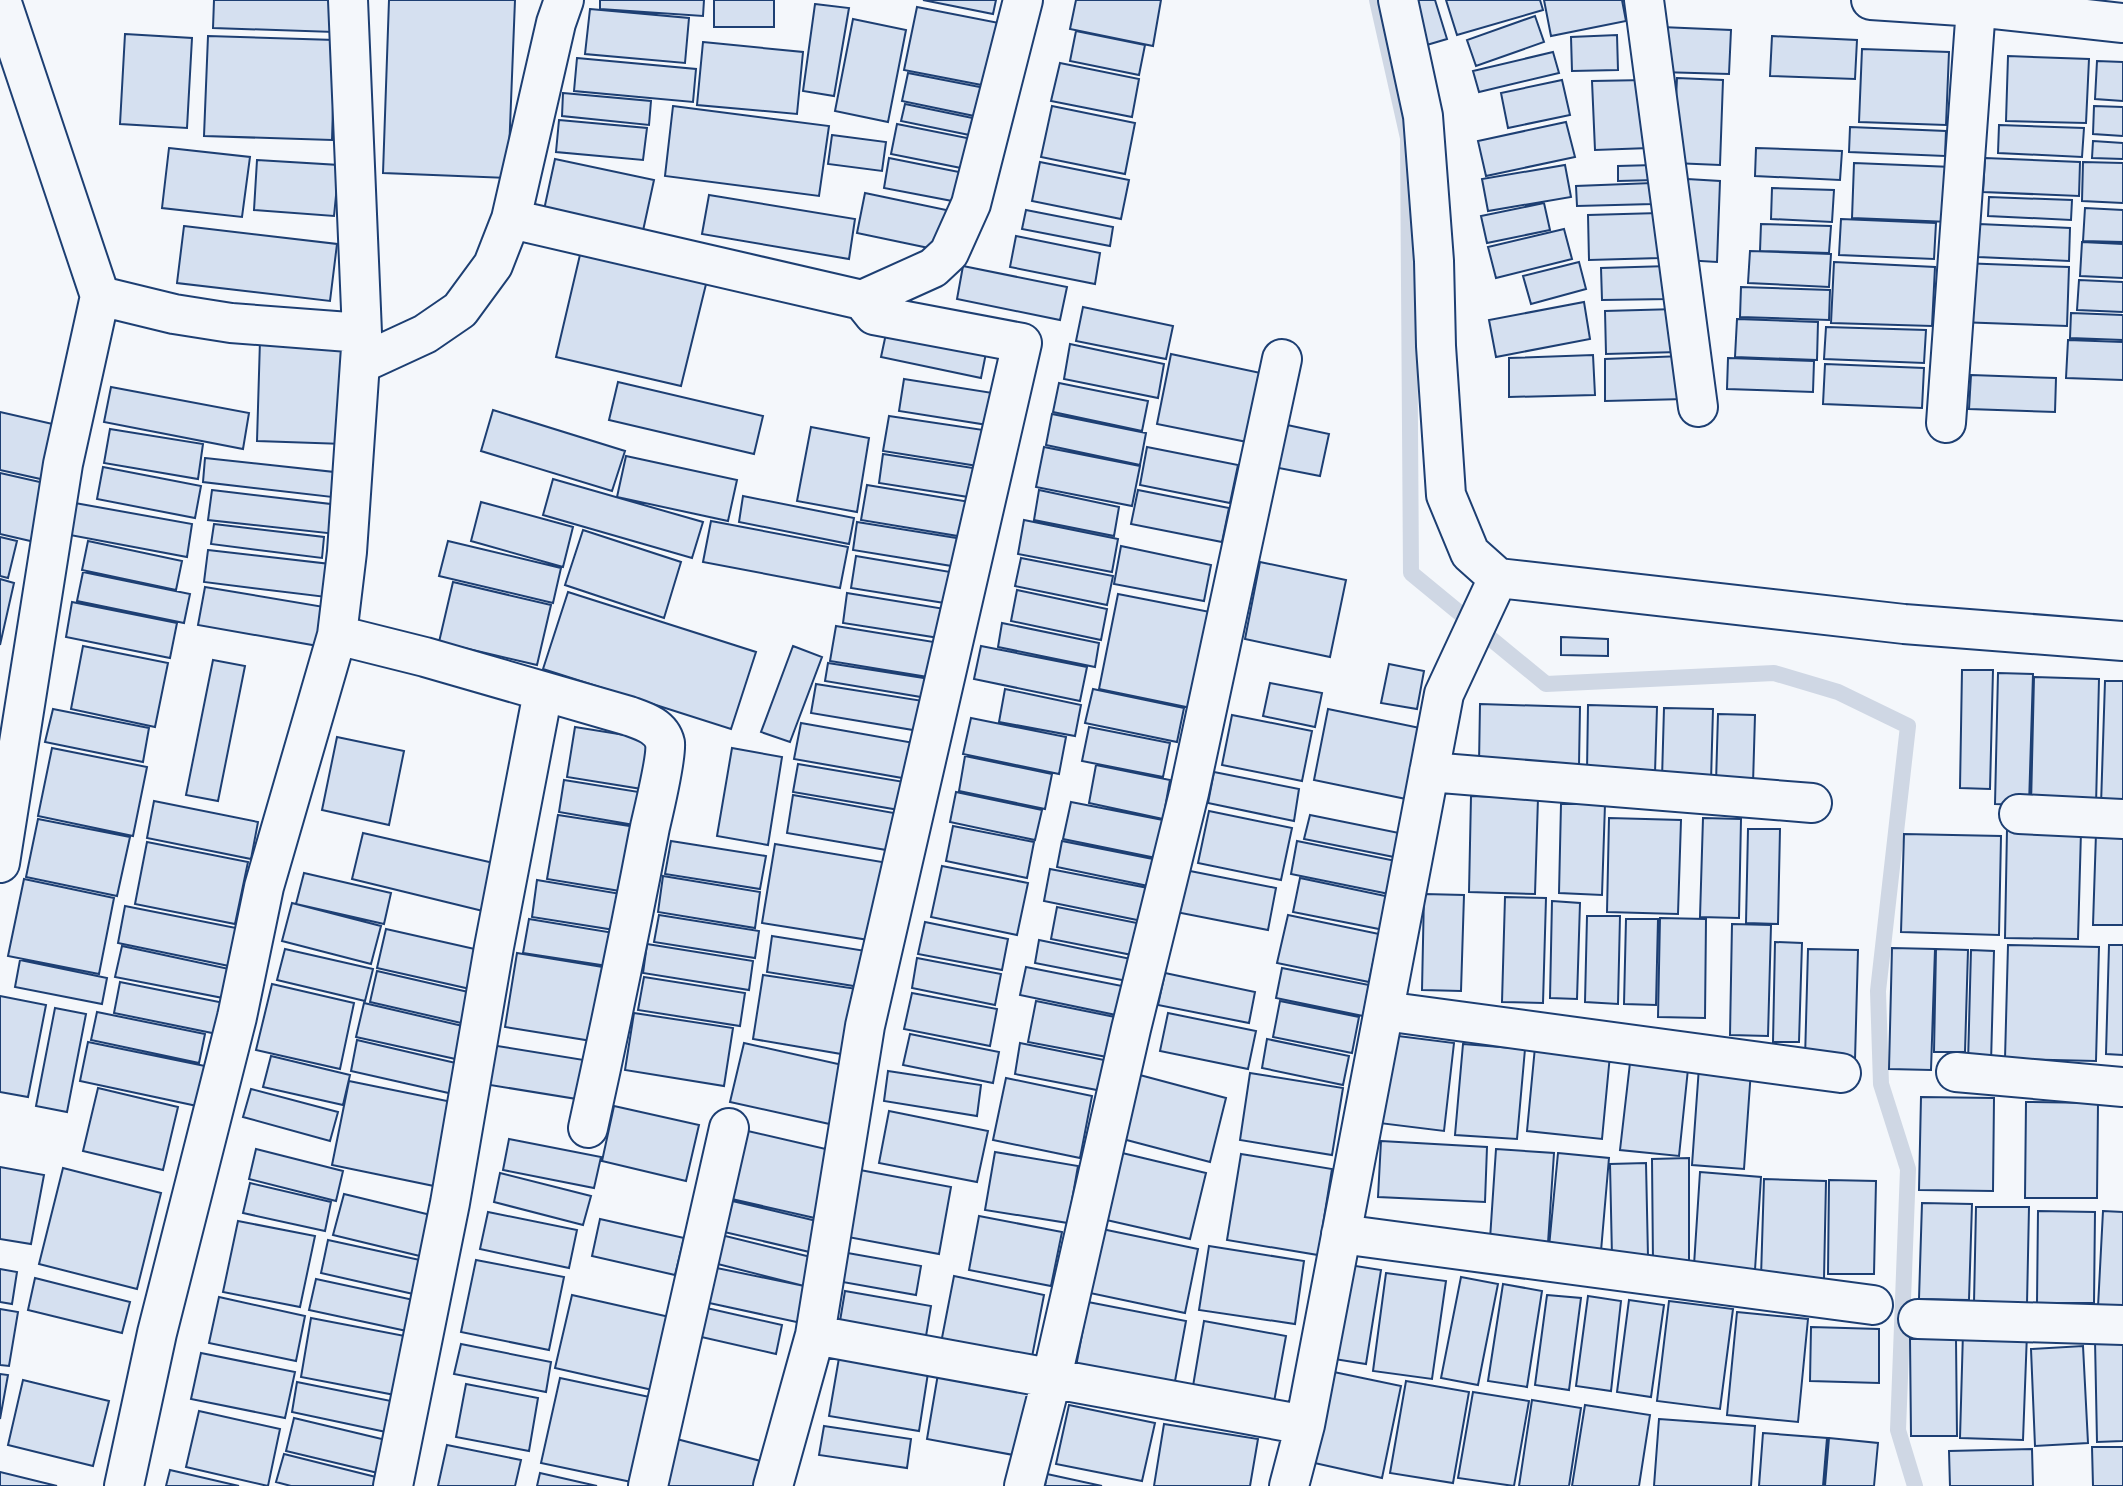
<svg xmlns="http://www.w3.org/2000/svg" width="2123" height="1486" font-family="'Golos Text',sans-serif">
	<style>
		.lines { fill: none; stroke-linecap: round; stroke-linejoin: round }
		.stream { stroke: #cfd7e4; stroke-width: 16 }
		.building { fill: #d5e0f0; stroke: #1d3f73; stroke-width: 2 }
		.minor-casing { stroke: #1d3f73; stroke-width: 42 }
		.minor { stroke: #f4f7fb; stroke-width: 38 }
	</style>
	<rect width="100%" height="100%" fill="#f4f7fb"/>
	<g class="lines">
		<path class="stream" d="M1377,0L1408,138L1411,573L1546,684L1774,673L1838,692L1908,726L1878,991L1881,1084L1908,1169L1898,1430L1915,1486"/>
	</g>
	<path class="building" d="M214,0H335L334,32L213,28Z
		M389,0H515L508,178L383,173Z
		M600,0H704L703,16L600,9Z
		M714,0H774V27H714Z
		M923,0H996L993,14Z
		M1076,0H1161L1153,46L1070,29Z
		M1406,0H1435L1447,39L1420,47Z
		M1446,0H1540L1543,10L1457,35Z
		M1544,0H1622L1626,21L1551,36Z
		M815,4L849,8L834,96L803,91Z
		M917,7L1004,24L992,87L904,70Z
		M590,9L689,18L685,63L585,54Z
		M1535,16L1544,42L1476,66L1467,40Z
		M853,19L906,30L888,122L835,111Z
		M1661,27L1731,30L1729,74L1660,72Z
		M1076,31L1145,45L1139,75L1070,61Z
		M125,34L192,38L187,128L120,124Z
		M1617,35L1618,70L1572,71L1571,37Z
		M208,36L335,40L332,140L204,136Z
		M1772,36L1857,40L1855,79L1770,76Z
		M703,42L803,52L797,114L697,105Z
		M1862,49L1949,52L1946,125L1859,122Z
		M1553,52L1559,73L1479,92L1473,71Z
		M2008,56L2089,59L2086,123L2006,121Z
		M577,58L696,69L693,102L574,91Z
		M2097,61L2123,62V101L2095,99Z
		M1060,63L1139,79L1132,117L1051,101Z
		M908,73L990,89L984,118L902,101Z
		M1677,78L1723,80L1720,165L1673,163Z
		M1562,80L1570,115L1508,128L1501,93Z
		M1646,80L1649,148L1595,150L1592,81Z
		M563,93L651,101L649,125L562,116Z
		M905,104L987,121L984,138L901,121Z
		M673,106L829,126L819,196L665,176Z
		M1052,106L1135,123L1125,174L1041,157Z
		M2094,106L2123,107V136L2093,134Z
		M559,120L647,128L643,160L556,152Z
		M1566,122L1575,157L1486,176L1478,141Z
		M897,124L982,141L976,171L891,154Z
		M1999,125L2084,128L2082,157L1998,153Z
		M1850,127L1946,131L1945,156L1849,152Z
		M832,135L886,142L882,171L828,164Z
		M2093,141L2123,143V159L2092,158Z
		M169,148L250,157L242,217L162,208Z
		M1756,148L1842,151L1840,180L1755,176Z
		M889,158L974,175L968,204L884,188Z
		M1985,158L2080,162L2079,196L1983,192Z
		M555,159L654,180L641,240L542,219Z
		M257,160L339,165L334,216L254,210Z
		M1040,162L1129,180L1121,219L1032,201Z
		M2083,162L2123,163V203L2082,201Z
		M1854,163L1952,167L1950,222L1852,218Z
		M1565,165L1571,197L1488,211L1482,179Z
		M1654,165L1655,180L1618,181V166Z
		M1687,179L1720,181L1717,262L1684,260Z
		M1652,183L1653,204L1577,206L1576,186Z
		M1772,188L1834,190L1832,222L1771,219Z
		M865,193L951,211L943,251L857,233Z
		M709,195L855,219L849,259L702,234Z
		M1989,197L2072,200L2071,220L1988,216Z
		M1544,203L1550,230L1487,243L1481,216Z
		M2085,208L2123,210V242L2083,241Z
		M1026,210L1113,227L1110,246L1022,229Z
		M1659,213L1660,258L1589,260L1588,215Z
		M1841,219L1936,223L1934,259L1839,255Z
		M1761,224L1831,226L1829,253L1760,251Z
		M1979,224L2070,228L2069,261L1978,257Z
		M184,226L337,244L330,301L177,283Z
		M1564,229L1572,259L1496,278L1488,247Z
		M1016,236L1100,253L1095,284L1010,267Z
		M583,242L709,272L681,386L556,357Z
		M2082,242L2123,244V278L2080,276Z
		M1750,251L1831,254L1829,287L1748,283Z
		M1579,262L1586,289L1531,304L1523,276Z
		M1834,262L1935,267L1932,326L1831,323Z
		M1960,263L2069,267L2067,326L1958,322Z
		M963,266L1067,287L1060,320L957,299Z
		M1669,266L1670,299L1602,300L1601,268Z
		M2079,280L2123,282V312L2077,310Z
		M1741,287L1830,290L1829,320L1740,317Z
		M1584,302L1590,339L1496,357L1489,320Z
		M1083,307L1173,326L1166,359L1076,341Z
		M1676,309L1678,352L1606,354L1605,311Z
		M2071,313L2123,315V340L2070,338Z
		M1737,319L1818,322L1817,360L1735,357Z
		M1826,327L1926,330L1924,363L1824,359Z
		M887,329L987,348L981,378L881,357Z
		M260,340L347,343L344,444L257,441Z
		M2068,340L2123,342V380L2066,378Z
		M1070,344L1164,364L1158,398L1064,379Z
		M1171,354L1270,375L1257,444L1157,424Z
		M1593,355L1595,395L1509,397V358Z
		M1683,356L1685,399L1605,401V359Z
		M1728,358L1814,361L1813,392L1727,389Z
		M1825,364L1924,368L1922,408L1823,404Z
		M1971,375L2056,378L2055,412L1969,409Z
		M904,379L999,394L994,426L899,411Z
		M618,382L763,416L754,454L609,420Z
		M1059,383L1148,401L1142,431L1053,412Z
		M111,387L249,413L243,449L104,422Z
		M493,410L625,451L612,491L481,451Z
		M0,412L57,425L45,480L0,470Z
		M1052,414L1146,433L1140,465L1046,445Z
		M889,416L990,431L984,467L883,451Z
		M1278,423L1329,434L1320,476L1269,466Z
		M811,427L869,438L857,512L797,501Z
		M110,429L203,444L198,479L104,463Z
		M1044,447L1140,466L1132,506L1036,487Z
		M1147,447L1238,465L1230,503L1140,485Z
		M883,454L986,470L981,499L879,483Z
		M626,456L737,480L728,521L617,497Z
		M205,458L334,472L332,497L203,482Z
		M103,467L201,486L195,518L97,499Z
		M0,473L53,485L39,543L0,534Z
		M553,479L703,522L692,558L543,515Z
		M867,485L976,503L970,538L861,520Z
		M212,490L339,505L336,534L208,520Z
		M1039,490L1119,507L1114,536L1034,520Z
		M1138,490L1229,508L1222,542L1131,524Z
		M743,496L854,518L849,544L739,522Z
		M481,502L573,527L563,567L471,541Z
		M75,503L192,524L187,557L70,535Z
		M1024,520L1118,539L1112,572L1018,554Z
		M711,521L848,547L840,588L703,562Z
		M857,522L969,540L964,568L853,550Z
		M214,524L324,537L322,558L211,544Z
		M583,530L681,562L664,618L565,585Z
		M0,537L17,541L8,578L0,576Z
		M88,541L182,561L176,590L82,570Z
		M448,541L561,568L553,603L439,576Z
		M1121,546L1211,565L1204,601L1114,584Z
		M208,550L330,564L326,597L204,582Z
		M856,556L962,574L957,605L851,588Z
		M1021,558L1113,576L1107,605L1015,586Z
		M1260,562L1346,580L1330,657L1245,639Z
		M83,572L190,594L184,623L77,601Z
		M0,579L14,583L0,645Z
		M453,582L551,605L537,665L439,642Z
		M205,587L324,607L318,646L198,625Z
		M1017,590L1107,609L1101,640L1011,621Z
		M568,592L756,652L731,729L543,669Z
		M847,593L957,611L952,640L843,623Z
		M1118,594L1210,612L1191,708L1099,689Z
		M72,602L177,623L170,658L66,637Z
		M1002,623L1099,643L1095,667L998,647Z
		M836,626L946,644L940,679L830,661Z
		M1561,637L1608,639V656L1561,655Z
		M83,646L168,663L155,727L71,709Z
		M793,646L822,657L790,742L761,732Z
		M981,646L1087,667L1080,701L974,679Z
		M213,660L245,666L218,801L186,795Z
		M828,663L930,679L927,698L825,681Z
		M1389,664L1424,671L1417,709L1381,703Z
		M1962,670H1993L1990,789L1960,788Z
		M1998,673L2033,674L2029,805L1995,804Z
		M2034,677L2099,679L2096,806L2031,805Z
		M2105,681H2123V806L2101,805Z
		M1270,683L1322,693L1315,727L1263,716Z
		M816,684L923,701L919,731L811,713Z
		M1005,689L1081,705L1075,736L999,722Z
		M1093,689L1184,708L1177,742L1085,723Z
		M1480,704L1580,707L1579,766L1479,764Z
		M1588,705L1657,707L1655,773L1587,772Z
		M1664,708L1713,709L1711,781L1662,779Z
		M53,709L149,728L143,762L45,742Z
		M1328,709L1420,728L1406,799L1314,780Z
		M1718,714L1755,715L1753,784L1716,783Z
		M1232,715L1312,731L1302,781L1222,765Z
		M971,718L1066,737L1059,774L963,754Z
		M801,723L914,743L908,779L794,759Z
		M575,727L656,740L648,790L567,777Z
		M1089,727L1170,743L1163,777L1082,761Z
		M337,737L404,751L389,825L322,810Z
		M52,748L147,767L133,836L38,816Z
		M732,748L782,757L768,845L717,836Z
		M965,756L1052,774L1045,809L959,791Z
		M798,764L910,783L905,811L793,792Z
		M1096,765L1170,780L1163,819L1089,803Z
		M1214,772L1299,789L1294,821L1208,803Z
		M564,780L645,793L640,826L559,812Z
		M956,792L1042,810L1035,840L950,822Z
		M793,795L905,815L898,852L787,833Z
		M1471,796L1538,798L1535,894L1469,892Z
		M154,801L258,822L251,859L147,838Z
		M1071,802L1168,821L1161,859L1063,839Z
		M1561,804H1605L1602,895L1559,893Z
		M1209,811L1292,828L1281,880L1198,863Z
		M558,815L636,827L626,892L547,879Z
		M1310,815L1404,834L1399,858L1304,839Z
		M1609,818L1681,820L1678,914L1607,912Z
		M1703,818L1741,819L1739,918L1700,917Z
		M38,819L130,837L117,896L26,877Z
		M953,826L1034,842L1027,878L946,861Z
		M1748,829H1780L1778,924L1746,923Z
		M2007,829L2081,831L2078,939L2005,938Z
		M363,833L498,864L487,912L352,879Z
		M2096,833H2123V925H2093Z
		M1904,834L2001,836L1999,935L1901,932Z
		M671,841L766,856L760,889L665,874Z
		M1062,841L1158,860L1153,887L1057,867Z
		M1297,841L1396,861L1389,894L1291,874Z
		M147,842L248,862L235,924L135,904Z
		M775,844L888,863L875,941L762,923Z
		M942,866L1028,883L1017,935L931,917Z
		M1050,869L1148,888L1142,921L1044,901Z
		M1185,870L1276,888L1268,930L1176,912Z
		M304,873L391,893L384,924L296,904Z
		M663,876L760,892L755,928L658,912Z
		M1300,878L1390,897L1384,930L1293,912Z
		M24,879L114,898L99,974L8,956Z
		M537,880L627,895L621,931L532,917Z
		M1424,894L1464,895L1461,991L1422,990Z
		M1505,897L1546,898L1543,1003L1502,1002Z
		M1552,901L1580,903L1577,999L1550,998Z
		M292,903L381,926L371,964L282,941Z
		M125,906L236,928L229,966L118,943Z
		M1057,907L1137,923L1132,955L1051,939Z
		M659,915L759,931L755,958L654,942Z
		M1288,915L1379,934L1369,982L1277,963Z
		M1587,916H1620L1618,1004L1585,1002Z
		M1660,918L1706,919L1705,1018L1658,1017Z
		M529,919L620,934L614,967L523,953Z
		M1626,919H1658L1656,1005L1624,1004Z
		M925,922L1008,939L1002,970L918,954Z
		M1732,924L1771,925L1768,1036L1730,1035Z
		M386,929L488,952L479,991L377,968Z
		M772,936L872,952L866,988L767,972Z
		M1039,940L1131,959L1127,981L1035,963Z
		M1775,942L1802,943L1799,1042H1773Z
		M647,944L753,961L749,990L643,973Z
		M2008,945L2099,947L2096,1061L2005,1059Z
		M2109,945H2123V1055L2106,1054Z
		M122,946L229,969L223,998L115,977Z
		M1892,948L1935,949L1931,1070L1889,1069Z
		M285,949L373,969L365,1001L277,980Z
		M1808,949L1858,950L1855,1060L1805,1059Z
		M1936,949L1968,950L1965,1052H1934Z
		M1971,950L1994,951L1991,1063H1968Z
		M517,953L609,968L598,1042L505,1027Z
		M917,958L1001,974L995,1005L912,988Z
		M20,960L107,978L102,1004L15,987Z
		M1026,967L1122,986L1116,1015L1020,995Z
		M1282,968L1369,985L1363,1016L1276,998Z
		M377,971L477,994L470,1025L370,1002Z
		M1165,973L1255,992L1249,1023L1158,1005Z
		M763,975L864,990L853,1056L753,1039Z
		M644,977L745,993L740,1026L638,1010Z
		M120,982L229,1004L222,1035L114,1013Z
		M272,984L354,1003L340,1069L256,1050Z
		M912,993L997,1009L990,1046L904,1029Z
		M0,996L46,1005L28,1097L0,1092Z
		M1036,1001L1115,1017L1107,1057L1028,1042Z
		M1280,1001L1359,1017L1352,1053L1273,1037Z
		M364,1003L467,1027L460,1060L356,1037Z
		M55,1008L86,1014L67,1112L36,1106Z
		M97,1012L205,1034L199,1063L91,1040Z
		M634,1013L733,1028L724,1086L625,1070Z
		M1168,1013L1256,1031L1248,1069L1160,1051Z
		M910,1034L999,1052L993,1083L903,1065Z
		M1390,1035L1454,1043L1444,1131L1379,1123Z
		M1267,1039L1349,1056L1343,1085L1262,1068Z
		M357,1040L460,1064L453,1094L351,1071Z
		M88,1042L205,1066L197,1106L80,1081Z
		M744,1043L847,1066L834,1125L730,1102Z
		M1020,1043L1109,1061L1102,1091L1015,1074Z
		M1463,1044L1525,1049L1517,1139L1455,1135Z
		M491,1045L590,1061L583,1100L484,1084Z
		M1535,1047L1610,1055L1602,1139L1527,1131Z
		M271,1056L350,1075L343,1105L263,1087Z
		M1630,1063L1688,1069L1679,1156L1620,1150Z
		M1699,1067L1751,1070L1744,1169L1692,1165Z
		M888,1071L981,1085L977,1116L884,1101Z
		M1250,1073L1343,1088L1332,1155L1240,1140Z
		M1136,1074L1226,1098L1210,1162L1119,1138Z
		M1006,1078L1092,1096L1080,1158L993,1140Z
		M349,1081L452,1102L434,1186L332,1165Z
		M98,1088L178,1107L163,1170L83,1151Z
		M251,1089L338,1112L330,1141L243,1117Z
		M1921,1097L1994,1098L1993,1191L1919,1190Z
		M2026,1102L2098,1103L2097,1198H2025Z
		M614,1106L699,1125L686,1181L602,1161Z
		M889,1111L988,1131L977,1182L879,1163Z
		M739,1129L843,1153L828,1221L723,1197Z
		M509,1139L601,1157L594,1188L503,1170Z
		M1381,1141L1487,1147L1485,1202L1378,1197Z
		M256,1149L343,1171L336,1201L249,1179Z
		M1496,1149L1554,1153L1548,1243L1490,1239Z
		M995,1152L1078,1166L1068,1223L985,1210Z
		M1118,1152L1206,1173L1190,1239L1102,1219Z
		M1558,1153L1609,1158L1601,1251L1549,1247Z
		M1241,1154L1332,1169L1318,1255L1227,1240Z
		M1689,1158V1263L1653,1264L1652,1159Z
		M1646,1163L1648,1257H1612L1610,1164Z
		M0,1167L44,1175L31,1244L0,1239Z
		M63,1168L161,1193L137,1289L39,1264Z
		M860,1170L951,1187L939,1254L848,1237Z
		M1700,1172L1761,1177L1755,1270L1694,1265Z
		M500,1173L591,1196L583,1225L494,1202Z
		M1764,1179L1826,1181L1824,1279L1761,1277Z
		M1829,1180L1876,1181L1874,1274H1828Z
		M250,1183L331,1202L325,1231L243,1213Z
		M344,1194L439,1217L428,1258L333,1235Z
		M728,1200L825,1223L818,1254L720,1231Z
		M1922,1203L1972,1204L1969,1300L1919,1299Z
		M1976,1207H2029L2027,1304L1974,1303Z
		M2038,1211L2095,1212L2094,1303H2037Z
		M2103,1211L2123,1212V1308L2098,1307Z
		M488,1212L577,1230L569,1268L480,1249Z
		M979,1216L1062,1232L1051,1286L969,1270Z
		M600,1219L684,1238L675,1275L592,1256Z
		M238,1221L315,1236L300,1307L223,1292Z
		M1102,1229L1198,1249L1185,1313L1090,1293Z
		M713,1233L819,1259L812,1288L706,1261Z
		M328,1240L429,1262L422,1296L321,1273Z
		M1209,1246L1304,1261L1295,1324L1199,1310Z
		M842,1252L921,1266L916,1295L837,1281Z
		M476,1260L564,1277L549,1350L461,1332Z
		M1343,1264L1381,1270L1366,1364L1328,1358Z
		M707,1266L814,1288L806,1324L700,1301Z
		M0,1269L17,1272L12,1304L0,1302Z
		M1386,1273L1446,1281L1432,1379L1373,1371Z
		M954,1276L1044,1295L1031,1362L941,1343Z
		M1461,1277L1498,1284L1478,1385L1441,1378Z
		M35,1278L130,1302L122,1333L28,1310Z
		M316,1279L423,1302L416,1333L309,1310Z
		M1503,1284L1542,1291L1527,1387L1488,1381Z
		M845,1291L931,1306L926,1336L840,1321Z
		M572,1295L674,1318L657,1391L555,1368Z
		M1547,1295L1581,1298L1569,1390L1535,1385Z
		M1588,1296L1621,1301L1611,1391L1576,1386Z
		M219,1297L305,1316L296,1361L209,1343Z
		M1629,1300L1664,1305L1651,1397L1617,1392Z
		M1669,1301L1733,1309L1720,1409L1657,1401Z
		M1088,1302L1186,1321L1173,1392L1075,1372Z
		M702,1307L782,1325L776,1354L697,1336Z
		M0,1309L18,1312L9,1366L0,1365Z
		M1737,1312L1808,1319L1798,1422L1727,1415Z
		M311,1318L410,1337L400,1396L301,1377Z
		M1204,1321L1286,1336L1274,1402L1193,1386Z
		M1811,1327L1879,1329V1383L1810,1381Z
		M1963,1332L2027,1333L2023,1440L1960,1438Z
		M1910,1339H1956L1957,1436H1911Z
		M2123,1339V1441L2097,1442L2095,1340Z
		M461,1344L551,1362L546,1392L454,1374Z
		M2083,1346L2088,1443L2035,1446L2031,1349Z
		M201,1353L295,1372L285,1418L191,1399Z
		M839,1358L928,1373L919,1431L829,1416Z
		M939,1368L1037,1385L1024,1457L927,1439Z
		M1329,1371L1401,1386L1382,1478L1310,1462Z
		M0,1374L8,1375L0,1419Z
		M560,1378L659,1399L641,1484L541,1463Z
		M23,1380L109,1401L93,1466L8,1445Z
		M1406,1381L1469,1392L1453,1483L1390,1473Z
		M297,1382L391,1401L386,1432L292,1412Z
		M466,1384L538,1398L529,1451L456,1437Z
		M1473,1392L1529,1401L1514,1486L1458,1478Z
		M1532,1400L1581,1408L1569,1486H1519Z
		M1069,1405L1155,1423L1142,1481L1056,1464Z
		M1585,1405L1650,1415L1639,1486H1572Z
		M199,1411L280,1429L268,1486L186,1467Z
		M294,1418L386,1440L378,1473L286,1451Z
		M1659,1419L1755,1426L1751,1486H1654Z
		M1164,1424L1258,1439L1250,1486H1154Z
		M824,1426L911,1439L907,1468L819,1455Z
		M1763,1433L1827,1438L1823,1486H1759Z
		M669,1437L772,1464L766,1486H656Z
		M1829,1438L1878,1443L1874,1486H1825Z
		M447,1445L521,1460L515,1486H438Z
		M2092,1447H2123V1486H2093Z
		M2032,1449L2033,1486H1950L1949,1451Z
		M284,1454L376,1477L374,1486H291L276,1482Z
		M170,1470L239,1486H166Z
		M0,1472L57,1486H0Z
		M540,1473L597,1486H537Z
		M1047,1474L1102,1486H1045Z"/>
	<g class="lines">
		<defs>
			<path id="minor" d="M1398,0L1423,116L1434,261L1436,346L1446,495L1470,553L1498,578
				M1644,0L1698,407
				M1871,0L1976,7L2123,23
				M511,219L862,300L874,315L1022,343L865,1026L815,1335L773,1486
				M100,296L174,314L231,323L362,333
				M862,300L933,268L949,253L971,204L1023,0
				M360,364L425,334L460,310L493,265L511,219L556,23L564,0
				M1946,423L1976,7
				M337,635L425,657L629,716C643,721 661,726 665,743C667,756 654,810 650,827C631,927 610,1028 588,1128
				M1429,772L1812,803
				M2019,814L2123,819
				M0,863L63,464L100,296L1,0
				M1384,1011L1841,1073
				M1956,1072L2123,1087
				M1341,1234L1873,1305
				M1918,1319L2123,1325
				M815,1335L1305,1425
				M124,1486L157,1333L237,1017L264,887L337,635L347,552L362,333L348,0
				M393,1486L450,1203L494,947L543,692
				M648,1486L729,1128
				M1024,1486L1052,1377L1131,1029L1189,793L1282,359
				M1289,1486L1305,1425L1444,694L1498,578L1904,624L2123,641"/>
		</defs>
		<use href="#minor" class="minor-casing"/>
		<use href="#minor" class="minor"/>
	</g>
</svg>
